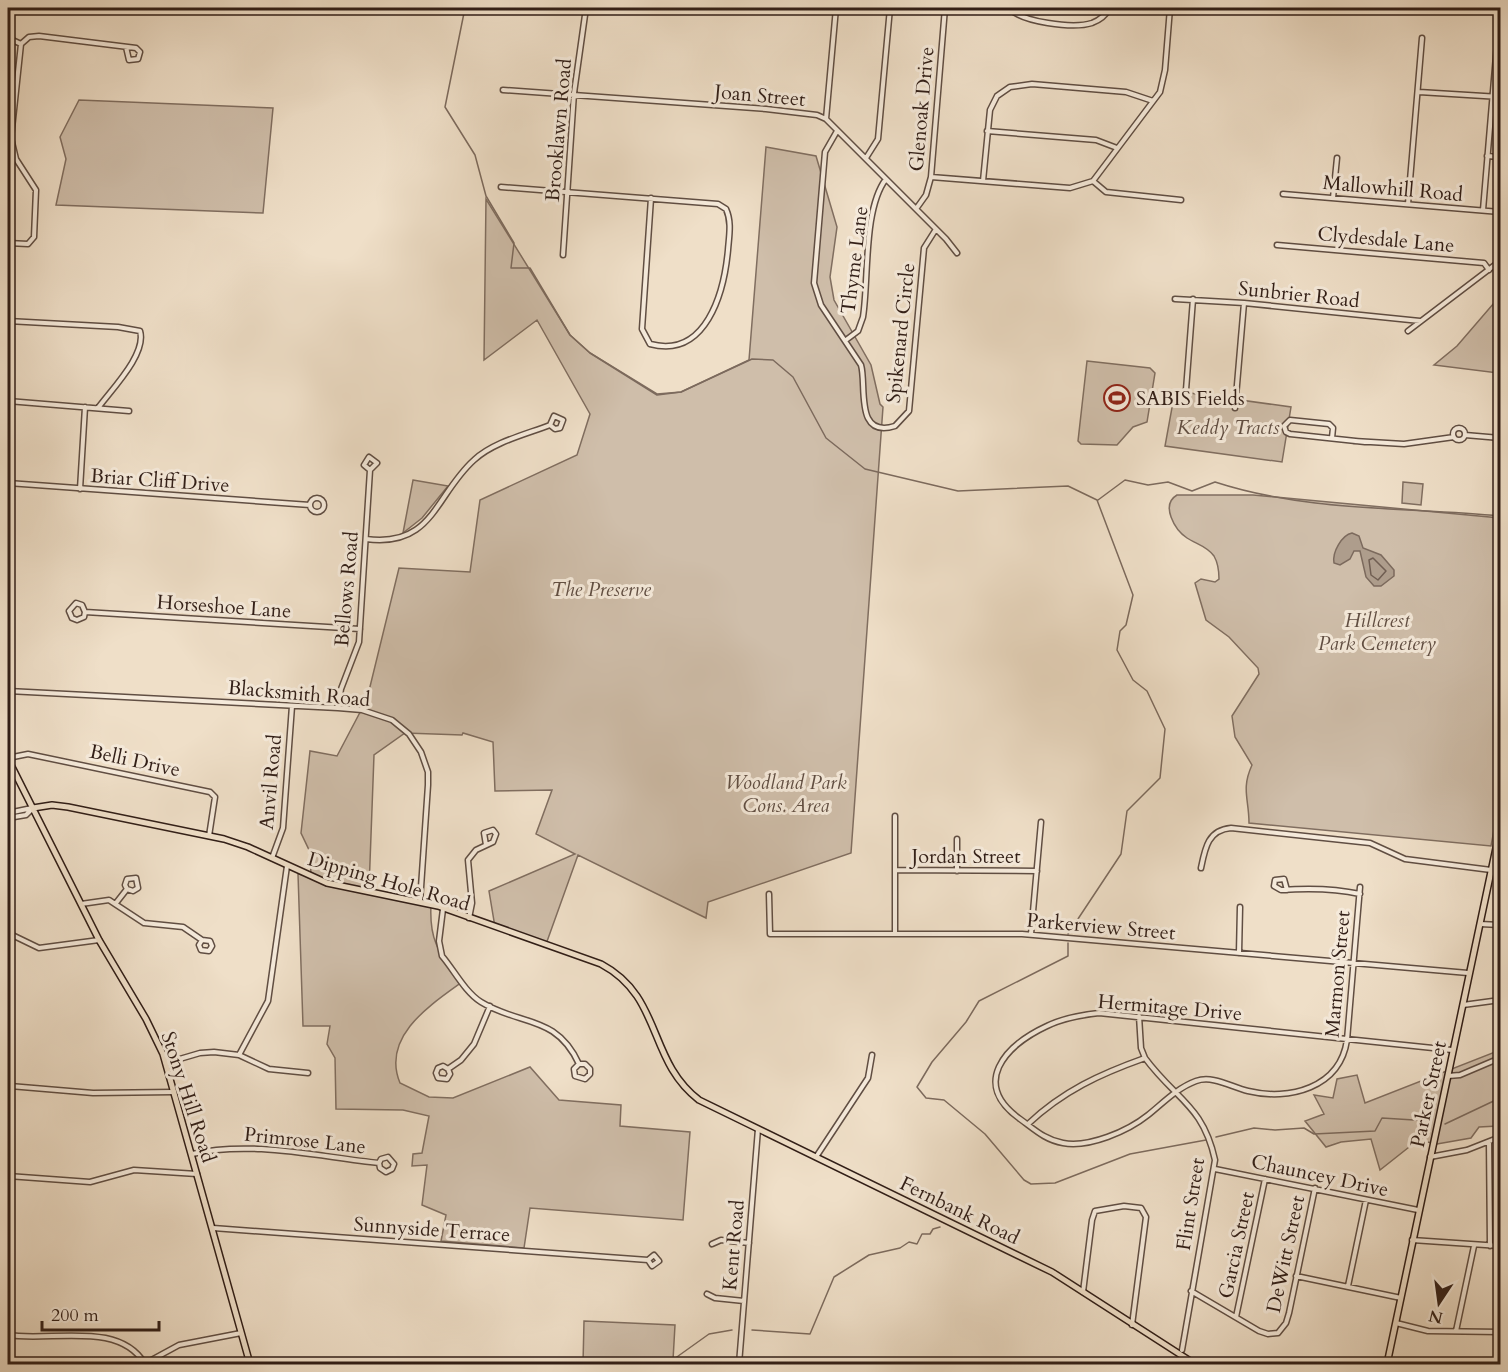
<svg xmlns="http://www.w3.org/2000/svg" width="1508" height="1372" font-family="Cardo,serif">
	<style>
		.green { fill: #cfbeaa; stroke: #806e60; stroke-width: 1.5 }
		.water { fill: #ae9d8c; stroke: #7c6a5d; stroke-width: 1.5 }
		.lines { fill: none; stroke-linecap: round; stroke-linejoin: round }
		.shore { stroke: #705e52; stroke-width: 1.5 }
		.stream { stroke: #7c6a5d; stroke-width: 1.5 }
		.minor-casing { stroke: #604e43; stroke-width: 7 }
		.major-casing { stroke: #311e17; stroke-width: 8 }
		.minor { stroke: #f5eadb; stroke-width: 4 }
		.major { stroke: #efdfc8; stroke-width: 5 }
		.labels { text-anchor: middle; stroke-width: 6; stroke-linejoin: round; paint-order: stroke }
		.street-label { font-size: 20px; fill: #311e17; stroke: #f5eadb }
		.poi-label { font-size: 20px; fill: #311e17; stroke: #f5eadb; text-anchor: start }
		.park-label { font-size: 20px; font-style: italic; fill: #604e43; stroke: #f5eadb }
	</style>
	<rect width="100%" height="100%" fill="#efdfc8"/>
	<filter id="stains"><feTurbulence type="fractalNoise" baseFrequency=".00333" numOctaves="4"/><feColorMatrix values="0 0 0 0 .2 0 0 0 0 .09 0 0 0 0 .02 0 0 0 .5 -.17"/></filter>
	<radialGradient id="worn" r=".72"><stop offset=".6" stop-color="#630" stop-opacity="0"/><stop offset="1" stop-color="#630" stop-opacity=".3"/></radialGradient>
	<path class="green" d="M79,100L273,108L263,213L56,205L66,159L60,137Z
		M766,147L816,156L837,227L830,277L834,300L871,365L880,404L883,407L851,853L708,902L706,918L578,855L545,947L495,927L489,891L575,854L536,834L552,790L495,791L493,742L463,733L462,735L405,733L374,755L369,889L431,905C429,943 440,953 462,982C430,1005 381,1037 400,1083L429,1097L453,1098L530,1067L559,1100L621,1105L620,1126L690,1132L683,1220L530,1208L524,1248L441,1241L446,1215L422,1205L427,1165L412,1166L413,1154L422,1153L429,1116L403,1110L336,1109L335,1058L327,1044L330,1026H303L298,874L311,876L310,852L301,833L310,751L337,756L367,699L399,568L470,572L480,500L577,455L590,414L537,320L484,360L486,199L570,335L590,353L657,394L681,392L749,360Z
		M1500,296V369L1498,373L1434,365L1457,346Z
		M1087,361L1150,368L1155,373L1147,422L1133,427L1117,445L1081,444L1078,441Z
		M1175,391L1291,407L1282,462L1165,446Z
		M413,480L448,486L422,518L403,533Z
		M1403,482L1423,484L1421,505L1402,503Z
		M1177,495H1253L1500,518V799L1491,846L1249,823C1249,799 1241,789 1252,765L1235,737L1232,716L1259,674L1258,668L1229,637L1206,620L1195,583L1201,579L1215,582L1219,579C1219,572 1218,563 1214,556C1207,546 1196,544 1187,538C1175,530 1160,505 1177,495Z
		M1500,1050V1122L1498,1126L1479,1127L1471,1138L1437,1144L1418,1140L1380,1170L1371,1139L1341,1142L1326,1147L1305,1121L1324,1114L1314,1095L1333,1098L1337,1079L1357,1075L1365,1103Z
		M584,1321L675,1325L673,1360L667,1364H583Z"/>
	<path class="water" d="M1352,533L1359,536L1363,548L1381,555L1394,570V576L1381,586H1374L1366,577L1360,551H1354L1350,559L1340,565L1334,563C1332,552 1342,535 1352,533Z"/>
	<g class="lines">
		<path class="shore" d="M1373,558L1386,571L1378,580L1371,575L1369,560Z"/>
		<path class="stream" d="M465,8L445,107L475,155L486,196L514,243L511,268H530L570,335L590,353L657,395L681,392L752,359L773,360L793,377L826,438L865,469L958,491L1068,486L1097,500L1133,595L1126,625L1120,631L1117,650L1133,680L1147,691L1165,729L1160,778L1127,811L1121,854L1068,934
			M1098,500L1125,480L1148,485L1168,482L1192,491L1215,482C1307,512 1405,507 1500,516
			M1068,943V956L979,1001L966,1022L932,1062L917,1087L926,1098L944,1100L985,1134L1024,1180L1031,1184L1055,1183L1130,1154L1206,1140
			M1445,1124L1500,1098
			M1216,1137L1254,1128L1275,1130L1304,1128L1314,1134L1375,1131L1382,1118L1430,1121
			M752,1330L810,1334L834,1277L869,1255L900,1248L909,1242L917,1244L922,1234H930L933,1229L940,1227
			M667,1364L709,1334L732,1330"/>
		<defs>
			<path id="minor" d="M1009,8C1021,22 1073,29 1092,23C1100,20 1106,15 1110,8
				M8,38L21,44
				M503,90L766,109L817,115L826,119L946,239L957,253
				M1419,92L1500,97
				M826,119L836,8
				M837,131L825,152L814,283L821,305L861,365C867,385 854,439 895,426L909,411L924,248L936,229
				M987,131L1096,140L1117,148
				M1487,156L1500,157
				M866,158L878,139L890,8
				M931,177L1070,188L1093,181L1160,92L1165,70L1170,8
				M983,181L990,110L997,96L1010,87L1032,84L1126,92L1153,101
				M1093,181L1106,192L1181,200
				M501,187L718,204L726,209C732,222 729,236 728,250C724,293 706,359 650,344L642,329L651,198
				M1283,194L1500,212
				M1333,198L1337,158
				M1408,204L1422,38
				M916,209L926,195L931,177L945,8
				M1483,210L1500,8
				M8,243L28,244L34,237L36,190L16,159L11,138L21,44L29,37L39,36L136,48L140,52L138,59L129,60L126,47
				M1277,245L1484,263L1489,270
				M563,255L574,93L586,8
				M1175,299L1244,303L1420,321
				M8,321L118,327L140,331C147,354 111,390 98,408
				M1408,331L1500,261
				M846,340L858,331L863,317C869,279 863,209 886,179
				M8,401L129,411
				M1185,403L1193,299
				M1235,408L1244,303
				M1453 434a6 6 0 1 1 12 0a6 6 0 1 1-12 0Z
				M1465,435L1500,438
				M1332,438L1333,428L1329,424L1290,420L1284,426L1286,432L1290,434L1365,442
				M1354,441L1404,444L1454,437
				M8,483L310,505
				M80,489L85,407
				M310 505a7 7 0 1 1 14 0a7 7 0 1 1-14 0Z
				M366,539C433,548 435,495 474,460C493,442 527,434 550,425L555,429L560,428L563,420L554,416L550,425
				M85,612L82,605L76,603L69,611L72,618L77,620L84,617L85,612L360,629
				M8,691L338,708L362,710L392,720L409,734L421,752L428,772V785L420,902
				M338,708L341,689L359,642L370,470L377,463L369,457L364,465L370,470
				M8,758L28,754L210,792L215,797L209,836
				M8,813L32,808
				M8,818L26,815L33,808
				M272,858L283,828L292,706
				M1201,868C1205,848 1208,830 1231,828L1370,843L1405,859L1491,870
				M895,870L1037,871
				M1492,870H1500
				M957,871V839
				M1360,887L1347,1040C1340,1088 1289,1101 1248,1091C1231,1087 1213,1075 1196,1081C1177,1088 1163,1103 1148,1115C1128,1131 1089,1148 1063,1143C1045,1140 1034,1129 1020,1119C971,1084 1004,1046 1047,1026C1063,1018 1081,1015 1099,1013L1452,1050
				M1287,890L1284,879L1275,880L1274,886L1281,890C1308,888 1333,888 1360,894
				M769,894L770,934H1022L1468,973
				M116,903L127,889L125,885L127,879L136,878L138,888L133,891L127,889
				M81,904L109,900L144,923L183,927L202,940L199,945L201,950L209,951L212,946L210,941L202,940
				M443,909L439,941L442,956C454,970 465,992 481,1002C520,1026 556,1014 579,1064L574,1069L575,1076L585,1079L590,1074V1069L585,1064H579
				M469,918L472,903L468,860L476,850L493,842L496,834L493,830L484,833L486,845
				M1480,924L1500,925
				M8,933L39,948L99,940
				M895,933V816
				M1031,934L1041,822
				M1239,953L1240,907
				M1463,1005L1500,1000
				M1139,1016L1141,1048L1145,1058C1176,1100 1203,1105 1215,1160L1182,1350
				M239,1055L268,1001L287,866
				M166,1063L200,1053L214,1052L239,1055L269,1069L308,1073
				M448,1069L443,1066L438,1068L436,1073L438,1078L447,1079L450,1074L448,1069L461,1060L474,1044L490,1006
				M1448,1076L1460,1075L1500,1058
				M8,1080L10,1086L8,1091
				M10,1086L93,1093L174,1092
				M1028,1124C1063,1091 1100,1074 1145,1058
				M1489,1142L1490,1246
				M192,1154C252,1140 319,1157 379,1163L380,1168L386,1172L392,1169L394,1164L388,1157L381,1159L379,1163
				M816,1157L868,1078L872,1055
				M1430,1157L1467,1150L1500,1137
				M1215,1169L1418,1210
				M8,1176L90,1182L134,1170L197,1174
				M213,1228L648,1260L652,1266L659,1261L654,1255L648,1260
				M1412,1240L1500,1246
				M712,1244L721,1240L749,1243
				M1296,1276L1401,1298
				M1348,1286L1366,1200
				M1191,1291L1259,1331L1268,1334L1278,1333L1286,1323L1289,1313L1315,1188
				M1083,1292L1092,1220L1095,1211L1124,1206L1141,1208L1146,1217L1132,1325
				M707,1294L715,1298L744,1301
				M1236,1317L1265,1179
				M1396,1323L1428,1331L1500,1332
				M1456,1331L1474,1246
				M8,1335C51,1342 119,1320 145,1364
				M144,1364L179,1345L241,1333
				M739,1364L758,1129"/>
			<path id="major" d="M8,759L99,940L146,1019L163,1054L250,1364
				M33,808L52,805L68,807L224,839L248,847L327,883L438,906L601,964C663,997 647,1060 699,1100L1052,1272L1195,1364
				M1387,1364L1500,829"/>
		</defs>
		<use href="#minor" class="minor-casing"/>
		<use href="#major" class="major-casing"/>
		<use href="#minor" class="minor"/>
		<use href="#major" class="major"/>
	</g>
	<defs>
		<symbol id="stadium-ring" viewBox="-11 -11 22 22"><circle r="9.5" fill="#f5eadb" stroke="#8f2418" stroke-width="1.5"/><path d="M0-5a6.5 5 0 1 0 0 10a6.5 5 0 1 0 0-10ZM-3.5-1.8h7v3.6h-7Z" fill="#8f2418"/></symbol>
	</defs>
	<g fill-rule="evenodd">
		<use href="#stadium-ring" x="1102" y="383" width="30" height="30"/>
	</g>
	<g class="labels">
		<g class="street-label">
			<text transform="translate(760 95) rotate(5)" y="7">Joan Street</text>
			<text transform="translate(921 109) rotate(-85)" y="7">Glenoak Drive</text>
			<text transform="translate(558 130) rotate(-85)" y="7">Brooklawn Road</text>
			<text transform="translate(1393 188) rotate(5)" y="7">Mallowhill Road</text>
			<text transform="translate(1386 239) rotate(5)" y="7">Clydesdale Lane</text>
			<text transform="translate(854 260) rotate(-83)" y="7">Thyme Lane</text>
			<text transform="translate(1299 294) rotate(6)" y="7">Sunbrier Road</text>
			<text transform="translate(900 333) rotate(-84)" y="7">Spikenard Circle</text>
			<text transform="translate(160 480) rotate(4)" y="7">Briar Cliff Drive</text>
			<text transform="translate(346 589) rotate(-85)" y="7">Bellows Road</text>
			<text transform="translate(224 606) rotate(4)" y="7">Horseshoe Lane</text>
			<text transform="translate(299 693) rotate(5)" y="7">Blacksmith Road</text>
			<text transform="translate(135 760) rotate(12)" y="7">Belli Drive</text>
			<text transform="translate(270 782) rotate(-85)" y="7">Anvil Road</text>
			<text x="966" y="863">Jordan Street</text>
			<text transform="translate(389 881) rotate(16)" y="7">Dipping Hole Road</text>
			<text transform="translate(1101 926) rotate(5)" y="7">Parkerview Street</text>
			<text transform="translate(1337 974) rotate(-85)" y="7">Marmon Street</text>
			<text transform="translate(1170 1007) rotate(5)" y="7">Hermitage Drive</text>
			<text transform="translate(1428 1094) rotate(-78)" y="7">Parker Street</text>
			<text transform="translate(189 1097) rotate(72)" y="7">Stony Hill Road</text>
			<text transform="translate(305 1140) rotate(6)" y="7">Primrose Lane</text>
			<text transform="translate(1320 1175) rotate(12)" y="7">Chauncey Drive</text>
			<text transform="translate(1190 1204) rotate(-81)" y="7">Flint Street</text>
			<text transform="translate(960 1210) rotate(26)" y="7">Fernbank Road</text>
			<text transform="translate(432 1229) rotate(4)" y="7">Sunnyside Terrace</text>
			<text transform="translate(733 1245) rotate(-85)" y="7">Kent Road</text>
			<text transform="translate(1236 1245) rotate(-78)" y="7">Garcia Street</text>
			<text transform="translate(1285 1254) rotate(-78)" y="7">DeWitt Street</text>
		</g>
		<g class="poi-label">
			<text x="1136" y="405">SABIS Fields</text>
		</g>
		<g class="park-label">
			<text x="1228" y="434">Keddy Tracts</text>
			<text x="601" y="596">The Preserve</text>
			<text x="1377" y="627">Hillcrest<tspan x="1377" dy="23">Park Cemetery</tspan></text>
			<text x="786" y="789">Woodland Park<tspan x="786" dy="23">Cons. Area</tspan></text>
		</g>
	</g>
	<rect width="1508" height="1372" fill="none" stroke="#efdfc8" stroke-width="30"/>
	<rect x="9" y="9" width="1490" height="1354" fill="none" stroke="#311e17" stroke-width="3"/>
	<rect x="15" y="15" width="1478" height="1342" fill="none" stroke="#311e17" stroke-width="1.5"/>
	<g transform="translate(1439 1303) rotate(193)" stroke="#f5eadb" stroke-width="4.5" paint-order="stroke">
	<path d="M0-4.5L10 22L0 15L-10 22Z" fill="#311e17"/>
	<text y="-9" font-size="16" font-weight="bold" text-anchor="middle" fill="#311e17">N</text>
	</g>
	<path d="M42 1321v9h117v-9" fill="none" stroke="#311e17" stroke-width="3"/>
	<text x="51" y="1321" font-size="18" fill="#311e17" stroke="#f5eadb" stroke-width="4.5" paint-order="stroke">200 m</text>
	<rect width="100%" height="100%" filter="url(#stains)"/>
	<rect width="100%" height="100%" fill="url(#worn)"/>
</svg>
